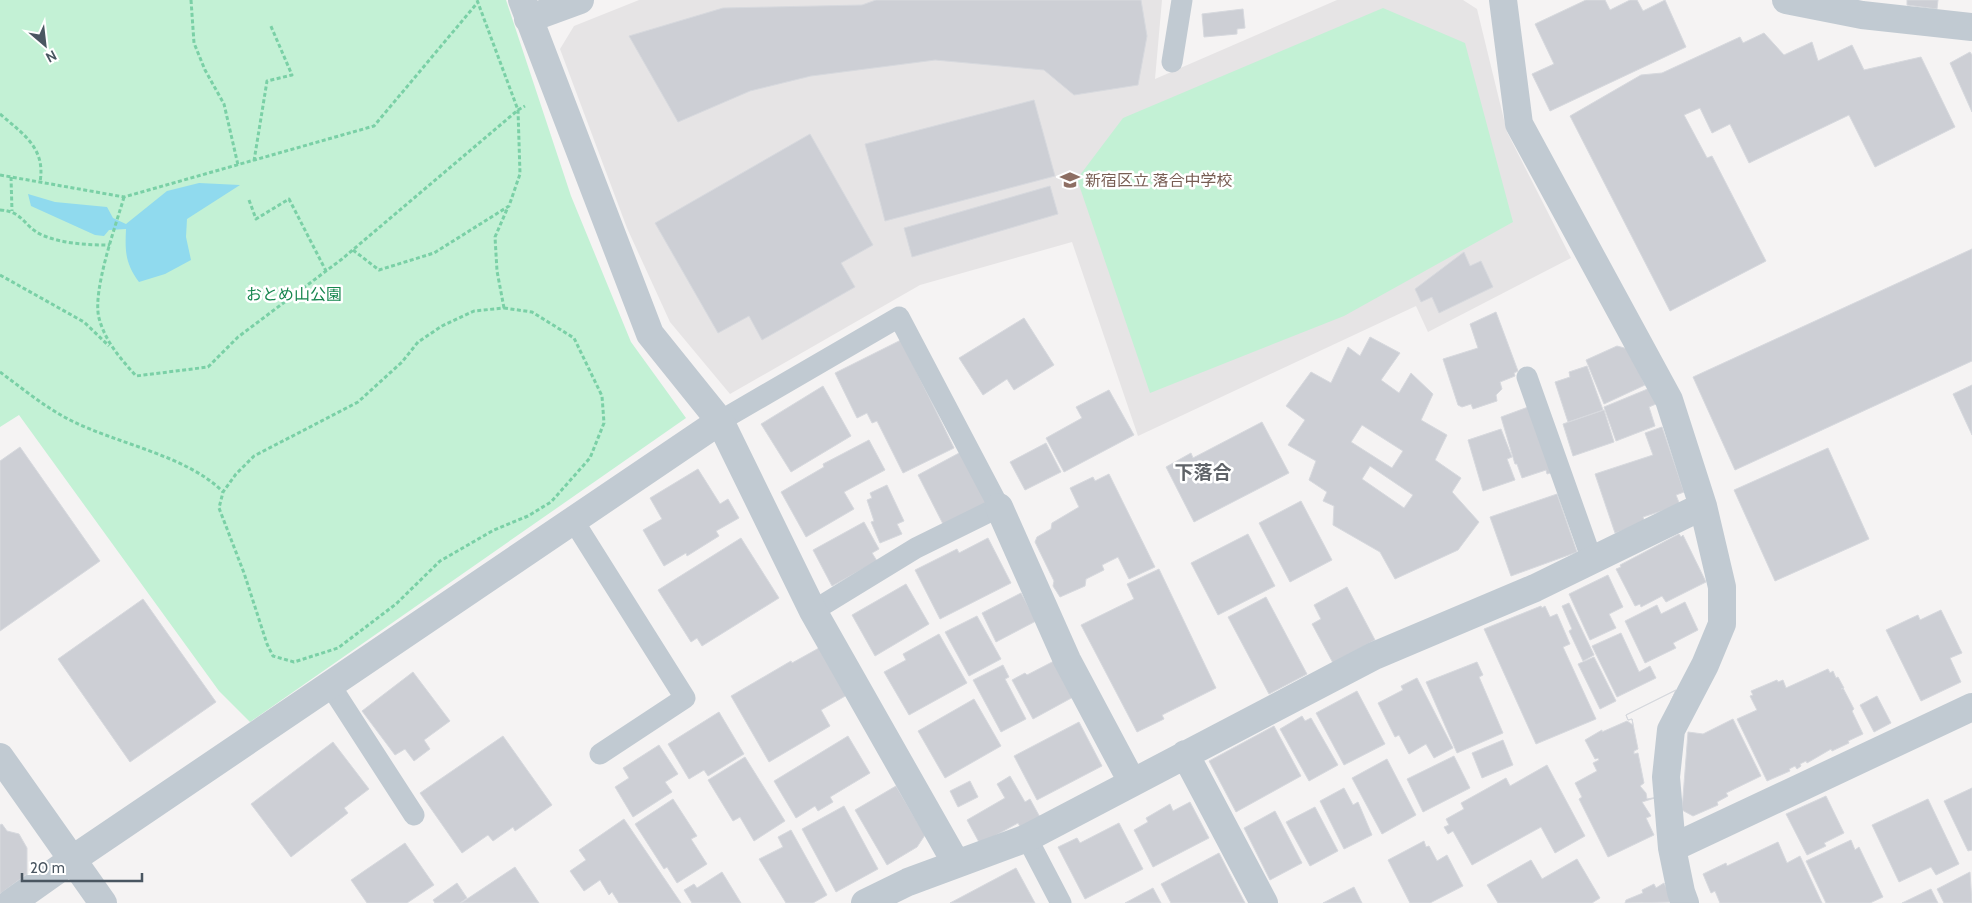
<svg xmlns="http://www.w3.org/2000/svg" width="1972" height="903" font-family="Cabin,'Noto Sans JP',sans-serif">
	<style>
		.education { fill: #e6e4e5 }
		.green { fill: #c3f1d5 }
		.water { fill: #90daee }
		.building { fill: #cdcfd5; stroke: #d7d9de; fill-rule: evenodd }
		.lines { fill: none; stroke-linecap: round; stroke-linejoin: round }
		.path { stroke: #7ad0a6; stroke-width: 3; stroke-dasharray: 4 2.5; stroke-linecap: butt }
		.service { stroke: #c1cad2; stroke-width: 21 }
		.minor { stroke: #c1cad2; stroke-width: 28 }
		.labels { text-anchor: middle; stroke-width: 5; stroke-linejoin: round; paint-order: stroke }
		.education-label { font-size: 16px; fill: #785e54; stroke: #fff; text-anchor: start }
		.park-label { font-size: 16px; fill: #17864f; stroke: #fff }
		.quarter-label { font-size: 19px; font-weight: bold; fill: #5f6368; stroke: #fff }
	</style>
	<rect width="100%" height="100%" fill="#f5f3f3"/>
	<path class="education" d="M639,0H1162L1155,79L1337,0H1463L1477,9L1507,132L1571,258L1428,332L1416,306L1138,436L1072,242L920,285L730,394L670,322L627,228L560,49L574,26Z"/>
	<path class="green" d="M0,0H506L571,196L631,342L686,418L250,722L219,691L19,415L0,427Z
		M1383,8L1465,43L1513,222L1344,316L1150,393L1077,179L1123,118Z"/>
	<path class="water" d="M199,183L240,185L187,219L186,237L191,260L165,274L139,282C125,263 125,251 126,229L109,230L104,236L95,235L31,206L28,194L55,202L107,207L113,218L126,224L167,191Z"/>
	<path class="building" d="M876,0H1141L1147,36L1138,85L1074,95L1044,70L935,60L811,76L750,91L678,122L629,36L723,8L862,5Z
		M1586,0H1605L1610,10L1630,0H1637L1643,11L1665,0L1686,47L1550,111L1532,74L1554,64L1535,24Z
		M1907,0H1938L1937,9L1907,5Z
		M1243,9L1245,28L1237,29V34L1204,37L1202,14Z
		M1764,33L1784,55L1812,42L1818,61L1852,45L1864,70L1921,57L1955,127L1875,167L1849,115L1749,163L1730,124L1712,133L1700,108L1684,115L1707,158L1712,156L1766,261L1670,311L1570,116L1641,75L1662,73L1740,37L1743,43Z
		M1970,52L1972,55V112L1950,63Z
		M1034,100L1055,176L885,221L865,144Z
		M810,134L873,245L841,263L855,287L762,340L749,316L718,333L655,223Z
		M1050,186L1058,214L912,257L904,228Z
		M1972,249V361L1735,470L1693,377Z
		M1464,252L1470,266L1481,261L1493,287L1439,313L1432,297L1421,302L1415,289Z
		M1496,312L1518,371L1514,373L1515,376L1500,382L1502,389L1496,395L1497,401L1473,409L1471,404L1462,407L1458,405L1443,359L1478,348L1470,324Z
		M1024,318L1054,365L1014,390L1007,379L983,395L959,358Z
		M1370,337L1400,353L1381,380L1399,393L1411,373L1433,394L1421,420L1447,435L1435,460L1461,478L1452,492L1479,522L1458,550L1395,579L1380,552L1333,525L1334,506L1323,501L1327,492L1309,480L1316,461L1288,445L1305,420L1286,406L1311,372L1331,383L1348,347L1360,356ZM1362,425L1403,451L1392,468L1351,442ZM1370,466L1413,495L1404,508L1362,479Z
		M901,340L954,448L903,473L877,421L872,423L867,413L857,418L835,373Z
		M1617,346L1628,349L1645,385L1604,404L1586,360Z
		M1587,366L1603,410L1568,422L1555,382L1570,377L1569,372Z
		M1972,385V435L1953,394Z
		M823,386L851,436L791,472L761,424Z
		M1650,388L1656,404L1649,407L1655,426L1616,441L1604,407Z
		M1109,390L1134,435L1064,472L1046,438L1082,418L1076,407Z
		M1531,406L1557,471L1547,474L1546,470L1522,478L1517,464H1515L1501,417Z
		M1604,410L1614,442L1573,456L1563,424Z
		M1262,422L1289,473L1194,522L1166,467L1191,453L1193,458Z
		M1662,427L1684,492L1676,495L1680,505L1643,517L1645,523L1615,533L1595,474L1653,455L1645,433Z
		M1501,429L1512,457L1507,459L1515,480L1483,491L1468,440Z
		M869,440L885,470L844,492L854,509L806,537L781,492L824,467L823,464Z
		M1046,443L1061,472L1025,490L1010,462Z
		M20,447L100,561L0,631V461Z
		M1828,448L1869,539L1775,581L1734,490Z
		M961,452L988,505L944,526L918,475Z
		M698,469L720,504L728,499L739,518L716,531L719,536L687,556L686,553L664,566L643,530L662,519L650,498Z
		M1109,474L1155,567L1129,579L1118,557L1102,565L1104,570L1086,579L1085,586L1060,597L1053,586L1054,581L1035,542L1037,537L1051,529L1052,523L1079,507L1070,488L1093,477L1095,481Z
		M887,485L904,521L897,524L902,534L880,543L871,522L874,521L867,500L872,498L870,493Z
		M1557,494L1577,552L1511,576L1490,517Z
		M1301,501L1332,560L1290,582L1259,523Z
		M864,522L879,549L872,553L877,561L832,586L813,550Z
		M1248,534L1275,586L1218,615L1191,563Z
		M1679,534L1681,537L1683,535L1706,582L1666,602L1662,596L1641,607L1640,604L1635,606L1616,569L1621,567L1620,565Z
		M741,538L779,598L702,646L697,638L691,642L658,590Z
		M988,538L1011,583L940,619L915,570L957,549L959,553Z
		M1159,569L1216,688L1162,715L1164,719L1137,732L1081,625L1134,599L1127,584Z
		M1608,575L1623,607L1609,614L1616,628L1590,640L1569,594Z
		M906,584L929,624L875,656L852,615Z
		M1347,587L1375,640L1333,663L1312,624L1321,619L1314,605Z
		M1021,593L1036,621L996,642L982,613Z
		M1266,597L1307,674L1269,694L1228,617Z
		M143,599L216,702L130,762L58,659Z
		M1685,602L1698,630L1673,643L1676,648L1645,663L1625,621L1657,605L1661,614Z
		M1569,603L1594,655L1583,661L1569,631L1572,629L1562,606Z
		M1541,606L1542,608L1545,606L1550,617L1557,614L1570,644L1563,647L1596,719L1536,744L1484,629Z
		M1941,610L1962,653L1950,658L1961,682L1921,701L1886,630L1918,615L1920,620Z
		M977,616L1001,659L969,676L945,632Z
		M1621,633L1639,672L1650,666L1656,678L1617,697L1592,646Z
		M939,634L967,683L909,715L884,672L906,660L903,654Z
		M819,648L847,695L821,710L830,726L769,762L731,696L791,661L792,663Z
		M1594,657L1616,701L1600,709L1578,664Z
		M1056,660L1075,696L1033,719L1012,680L1025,673L1027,675Z
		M1477,662L1483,675L1479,677L1503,733L1457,753L1426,682Z
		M1003,665L1009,677L1005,679L1026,719L1001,732L973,680Z
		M1828,669L1830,673L1833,671L1836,678L1838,677L1844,688L1841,689L1843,688L1854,709L1852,711L1863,734L1848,741L1849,743L1832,751L1831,749L1807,763L1806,761L1800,764L1801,766L1797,769L1795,766L1789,769L1790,771L1767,781L1737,719L1757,710L1750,696L1753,695L1751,691L1777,680L1778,682L1783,680L1786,688Z
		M413,672L450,721L424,740L430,749L414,761L405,749L395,755L362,711Z
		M1417,678L1453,748L1434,758L1426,744L1409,754L1399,735L1395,737L1378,703L1403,690L1401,686Z
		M1676,690L1671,701L1658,797L1642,802L1651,816L1646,818L1654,835L1608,857L1579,799L1582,797L1575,783L1597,771L1593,763L1599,760L1598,758L1595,759L1585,740L1602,730V732L1627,721L1633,725L1632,719L1628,720L1626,715Z
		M1676,690L1671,701L1658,797L1647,799L1646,793L1640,786L1644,783L1638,753L1634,754V751L1638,749L1632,719L1628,720L1626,715Z
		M1357,691L1385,744L1344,765L1316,713Z
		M1877,696L1891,723L1874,732L1860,705Z
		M974,699L1001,746L945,778L918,731Z
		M719,712L744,754L708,776L704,770L689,779L668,744Z
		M1302,716L1305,721L1311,718L1338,765L1309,781L1280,729Z
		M1733,719L1761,776L1726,793L1728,796L1717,802L1718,805L1693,816L1682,810L1688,732L1703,734Z
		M1079,722L1102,766L1037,800L1014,756Z
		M1274,726L1301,776L1236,812L1209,761Z
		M503,736L552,805L515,831L513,827L493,841L488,835L462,853L420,793Z
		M848,736L870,773L830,797L833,802L818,811L815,806L796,818L774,781Z
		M1503,740L1513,765L1482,778L1472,753Z
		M333,742L369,789L344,808L348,813L291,857L251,804Z
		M659,745L678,774L665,782L672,792L633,817L615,787L629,778L623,768Z
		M1454,756L1470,788L1423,812L1407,779Z
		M745,757L785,821L754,841L740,817L733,821L708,780Z
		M1387,759L1416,815L1382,834L1352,778Z
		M1547,765L1585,836L1555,853L1541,827L1472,865L1453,831L1448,834L1444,827L1449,825L1446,819L1464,809L1461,803L1506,778L1510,786Z
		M1010,776L1025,802L1030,799L1041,819L1022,830L1018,823L980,844L967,820L1005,798L997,784Z
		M970,781L978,797L958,807L950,791Z
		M896,786L925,835L917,847L887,865L855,810Z
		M1344,788L1353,805L1358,802L1372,835L1344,849L1320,801Z
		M1972,788V850L1968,851L1944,801Z
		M1826,796L1844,833L1824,843L1826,846L1807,855L1786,814Z
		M673,799L697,836L691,839L707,864L677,883L667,867L664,869L635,824Z
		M1928,799L1959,864L1936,875L1931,867L1899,882L1872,825Z
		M1190,802L1209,838L1153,867L1134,830L1148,822L1146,818L1170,804L1173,811Z
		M844,806L878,869L836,892L802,829Z
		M1315,807L1338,851L1310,866L1286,822Z
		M1275,811L1302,863L1270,880L1244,828Z
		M624,819L681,903H619L612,892L609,895L600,880L584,891L570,871L586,860L579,850Z
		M1119,823L1143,869L1085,899L1058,847L1077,838L1080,843Z
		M2,824L7,831L19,834L27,848V874L0,894V825Z
		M791,830L827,895L813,903H786L759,859L783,847L778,837Z
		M1851,840L1855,850L1859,847L1883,897L1870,903H1826L1806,861Z
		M1424,841L1426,847L1429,846L1437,861L1447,855L1463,886L1430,903H1410L1388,860Z
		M1778,842L1787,863L1800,856L1822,903H1720L1715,891L1711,893L1703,874L1726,863L1727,866Z
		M405,843L434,885L407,903H367L351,880Z
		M1219,853L1245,903H1171L1161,884Z
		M1577,859L1600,898L1592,903H1498L1487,885L1531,860L1542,879Z
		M515,867L539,903H461Z
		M1016,868L1035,903H950Z
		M722,872L741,903H692L684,890L694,884L697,888Z
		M1970,872L1972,903H1944L1937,889Z
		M457,883L467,898L460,903H435L433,900Z
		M1664,883L1673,902L1625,903L1626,900L1643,893L1642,890L1654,884L1656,888Z
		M1354,887L1362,903H1323Z
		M1153,888L1161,903H1125Z
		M1931,889L1938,903H1902Z"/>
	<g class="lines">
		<path class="path" d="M191,0L194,43L205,70L224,104L238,165
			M0,114C23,134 46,148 40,182
			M254,161L267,81L292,75L270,24
			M0,175L124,197L374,126L478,2
			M11,177L12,211
			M124,197C116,225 92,291 99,318C105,341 120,358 136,376L208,367L238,337L342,259L518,110L525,106
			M249,200L256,219L289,199L326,271
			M0,210C23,211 24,227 42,235C63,244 88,245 110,245
			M353,250L379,270L434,253L509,206L520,174L518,110L477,0
			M0,275L84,322L109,346
			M504,308L532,312L574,338L602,396L604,423L590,458L551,502L528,516L494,530L440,561L396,604L338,648L294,662L273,656L267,644L244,573L219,508L223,492L236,474L254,456L358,402L402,362L418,342L442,326L474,311Z
			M504,308L497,271L495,237L508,207
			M0,372C23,389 46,408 72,421C118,444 188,456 223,492"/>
		<path class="service" d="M1172,62L1182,0
			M1527,377L1592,560
			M720,421L899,317L999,507L916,548L813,611
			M573,520L685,698L600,754
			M330,685L414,815
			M1027,838L1061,903"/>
		<path class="minor" d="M522,0L650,334L720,421L813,611L956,863
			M1503,0L1519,124L1669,400L1703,506L1722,587V624L1705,665L1671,730L1666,777L1672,848L1681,892L1685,903
			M1786,0L1862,15L1972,27
			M528,19L580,0
			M999,507L1067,660L1132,782
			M1185,754L1264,903
			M0,757L103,903
			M1672,848L1972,707
			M11,903L73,859L720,421
			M865,903L908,882L1027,838L1374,656L1535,588L1703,506"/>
	</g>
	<defs>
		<symbol id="school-bare" viewBox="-9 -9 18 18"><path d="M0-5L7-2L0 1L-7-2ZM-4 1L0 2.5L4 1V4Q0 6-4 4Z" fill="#8d6e63" stroke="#fff" stroke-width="2.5" paint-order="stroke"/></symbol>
	</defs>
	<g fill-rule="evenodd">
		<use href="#school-bare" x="1056" y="166" width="28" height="28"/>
	</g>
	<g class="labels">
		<g class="education-label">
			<text x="1085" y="186">新宿区立 落合中学校</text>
		</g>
		<g class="park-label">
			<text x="294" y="300">おとめ山公園</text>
		</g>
		<g class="quarter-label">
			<text x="1203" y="479">下落合</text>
		</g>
	</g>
	<g transform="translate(45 45) rotate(152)" stroke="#ffffff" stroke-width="4" paint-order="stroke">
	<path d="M0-4L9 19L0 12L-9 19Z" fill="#4a5661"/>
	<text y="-8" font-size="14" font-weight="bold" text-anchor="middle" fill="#4a5661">N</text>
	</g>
	<path d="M22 873v8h120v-8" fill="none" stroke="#4a5661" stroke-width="2.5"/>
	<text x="30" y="873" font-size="15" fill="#4a5661" stroke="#ffffff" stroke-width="4" paint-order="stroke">20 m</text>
</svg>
